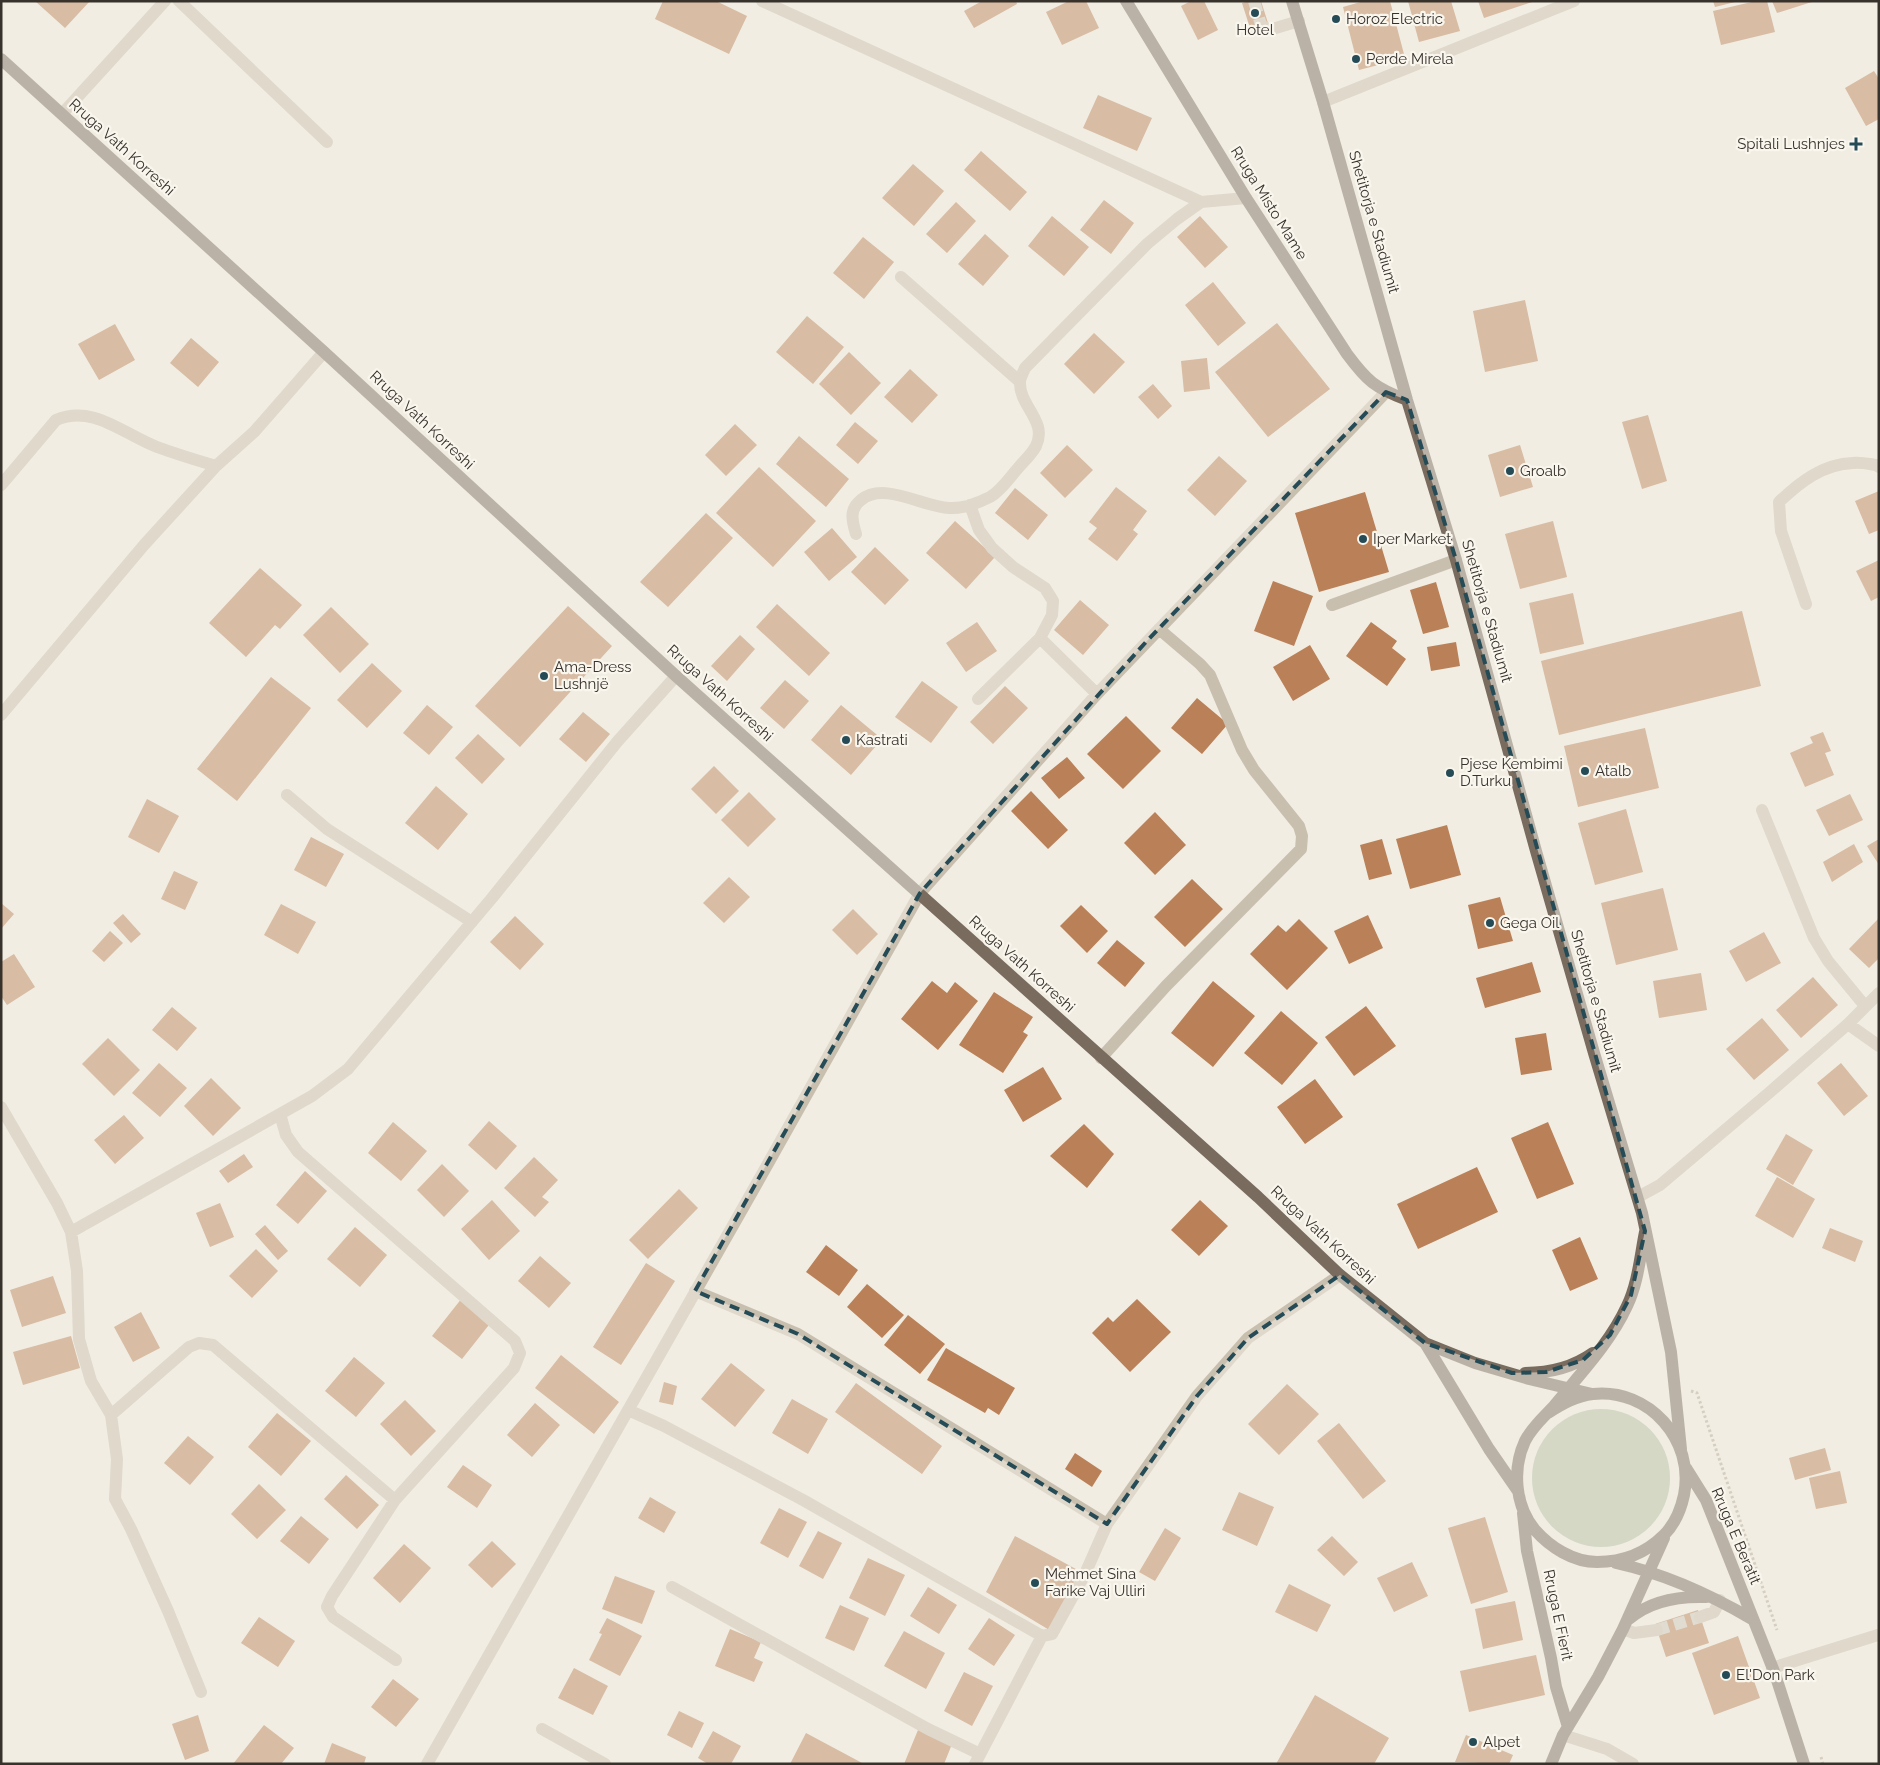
<svg xmlns="http://www.w3.org/2000/svg" width="1880" height="1765" font-family="Raleway,sans-serif">
	<style>
		.green { fill: #b1bfa3 }
		.building { fill: #ba8058 }
		.lines { fill: none; stroke-linecap: round; stroke-linejoin: round }
		.minor-tunnel { stroke: #ccc8be; stroke-width: 12; stroke-dasharray: 12 6; stroke-linecap: butt }
		.path { stroke: #b5aa99; stroke-width: 3; stroke-dasharray: 2.5 2.5; stroke-linecap: butt }
		.minor { stroke: #c9bfaf; stroke-width: 12 }
		.major { stroke: #796c5f; stroke-width: 12 }
		.marked { fill: none; stroke: #254b56; stroke-width: 4; stroke-dasharray: 10 6; stroke-linejoin: round }
		.poi-dot { fill: #254b56; stroke: #f9f6ee; stroke-width: 2 }
		.labels { text-anchor: middle; stroke-width: 4.5; stroke-linejoin: round; paint-order: stroke }
		.poi-label { font-size: 15px; fill: #38322c; stroke: #f9f6ee; text-anchor: start }
		.street-label { font-size: 15px; fill: #38322c; stroke: #f9f6ee }
	</style>
	<rect width="100%" height="100%" fill="#f1ede2"/>
	<path class="green" d="M1532 1478a69 69 0 1 1 138 0a69 69 0 1 1-138 0Z"/>
	<path class="building" d="M35,1H90L65,28Z
		M663,1H716L747,16L729,54L655,19Z
		M982,1H1016L1017,4L974,28L964,11Z
		M1069,1H1086L1099,28L1062,45L1046,12Z
		M1191,1H1204L1218,30L1198,40L1181,6Z
		M1248,1H1261L1268,23L1250,28L1242,3Z
		M1364,1H1390L1405,58L1359,70L1343,7Z
		M1408,1H1451L1460,31L1419,42Z
		M1478,1H1532V2L1484,18Z
		M1713,1H1735V2L1715,7Z
		M1756,1H1767L1775,32L1721,45L1713,11Z
		M1772,1H1815L1777,13Z
		M1874,71L1879,79V119L1866,126L1845,88Z
		M1098,95L1152,118L1137,151L1083,128Z
		M981,151L1027,192L1010,211L964,170Z
		M913,164L944,191L914,226L882,198Z
		M1104,200L1134,223L1111,254L1080,230Z
		M956,202L976,221L947,253L926,234Z
		M1052,216L1089,247L1064,276L1028,246Z
		M1200,216L1228,247L1205,268L1177,237Z
		M985,234L1009,256L983,286L958,264Z
		M863,237L894,262L864,299L833,273Z
		M1213,282L1246,323L1218,346L1185,305Z
		M1525,300L1538,361L1485,372L1473,311Z
		M807,316L844,347L813,384L776,352Z
		M1277,323L1330,389L1268,437L1215,372Z
		M115,324L135,360L99,380L78,344Z
		M1094,333L1125,362L1094,394L1064,364Z
		M191,338L219,362L198,387L170,363Z
		M849,352L881,383L851,415L819,384Z
		M1207,358L1210,389L1184,392L1181,361Z
		M910,369L938,395L912,423L884,397Z
		M1153,384L1172,406L1158,419L1138,397Z
		M1648,415L1667,481L1642,489L1622,422Z
		M855,422L878,441L858,464L836,445Z
		M735,424L757,445L726,476L705,455Z
		M799,436L849,479L826,507L776,464Z
		M1067,445L1093,470L1065,498L1040,473Z
		M1520,445L1533,487L1500,497L1488,455Z
		M1219,456L1247,481L1215,516L1187,490Z
		M759,467L816,521L773,567L716,513Z
		M1116,487L1147,511L1133,530L1138,534L1117,561L1088,539L1097,528L1089,522Z
		M1015,488L1048,515L1028,540L995,513Z
		M1879,491V530L1869,534L1855,501Z
		M1365,492L1389,572L1319,592L1295,513Z
		M706,513L733,538L668,607L640,582Z
		M955,521L995,557L966,589L926,553Z
		M1553,521L1567,577L1520,589L1505,534Z
		M832,528L857,557L829,581L804,552Z
		M875,547L909,580L885,605L851,572Z
		M1879,560V597L1871,601L1856,571Z
		M260,568L302,605L280,629L275,625L246,657L209,623Z
		M1273,581L1313,596L1294,646L1254,631Z
		M1436,582L1449,627L1423,634L1410,590Z
		M1573,593L1584,644L1540,654L1529,603Z
		M1080,600L1109,625L1083,655L1054,630Z
		M777,604L830,653L809,676L756,627Z
		M568,606L612,646L520,747L475,706Z
		M331,607L369,644L340,673L303,635Z
		M1742,611L1761,686L1559,735L1541,661Z
		M977,622L997,651L966,672L946,643Z
		M1371,622L1397,641L1392,648L1406,659L1387,686L1346,656Z
		M740,635L755,649L727,681L711,666Z
		M1456,642L1460,666L1431,671L1427,647Z
		M1310,645L1330,679L1293,701L1273,667Z
		M372,663L402,691L367,728L337,700Z
		M271,677L311,708L237,801L197,769Z
		M785,680L809,701L784,729L760,708Z
		M922,681L958,707L931,743L895,717Z
		M1005,686L1028,708L993,744L970,722Z
		M1197,698L1228,724L1202,754L1171,728Z
		M427,705L453,727L429,755L403,733Z
		M841,705L882,739L851,775L811,740Z
		M583,712L610,734L586,762L559,739Z
		M1126,716L1161,751L1123,789L1087,754Z
		M1645,728L1659,788L1578,807L1564,746Z
		M1823,732L1831,751L1825,753L1834,775L1805,787L1790,753L1813,743L1810,737Z
		M478,734L505,759L482,784L455,758Z
		M1067,757L1085,778L1059,799L1041,778Z
		M714,766L739,791L716,814L691,789Z
		M436,786L468,814L438,850L405,823Z
		M1031,791L1068,830L1048,849L1011,811Z
		M749,792L776,819L748,847L721,820Z
		M1850,794L1863,820L1829,836L1816,810Z
		M147,799L179,816L159,853L128,837Z
		M1626,809L1643,872L1595,885L1578,823Z
		M1155,812L1186,845L1155,875L1124,843Z
		M1447,825L1461,875L1410,889L1396,839Z
		M311,837L344,854L326,887L294,870Z
		M1382,839L1392,874L1369,880L1360,845Z
		M1879,839V865L1867,846Z
		M1854,844L1863,862L1832,882L1823,862Z
		M174,871L198,882L185,910L161,899Z
		M729,877L750,897L724,923L703,903Z
		M1192,879L1223,909L1185,947L1154,917Z
		M1663,888L1678,950L1616,965L1601,903Z
		M1500,897L1513,941L1478,949L1468,905Z
		M1,903L14,914L1,929Z
		M281,904L316,922L298,954L264,935Z
		M1081,905L1108,931L1087,953L1060,926Z
		M853,909L878,934L857,955L832,930Z
		M123,914L141,934L131,943L113,923Z
		M1368,915L1383,948L1349,964L1334,931Z
		M515,916L544,944L520,970L490,942Z
		M1879,918V958L1869,968L1849,949Z
		M1299,919L1328,948L1287,990L1250,954L1278,925L1286,932Z
		M110,931L123,943L104,962L92,951Z
		M1764,932L1781,963L1746,982L1729,951Z
		M1117,940L1145,963L1125,987L1097,963Z
		M14,954L35,987L7,1005L1,996V962Z
		M1532,962L1541,992L1485,1008L1476,978Z
		M1701,973L1707,1010L1659,1018L1653,981Z
		M1813,977L1838,1005L1801,1038L1776,1010Z
		M932,981L947,993L955,982L978,1001L938,1050L901,1019Z
		M1213,981L1255,1016L1213,1067L1171,1033Z
		M994,992L1033,1017L1023,1032L1028,1035L1003,1073L959,1045Z
		M1366,1006L1396,1046L1354,1076L1325,1037Z
		M172,1007L197,1028L177,1051L152,1030Z
		M1281,1011L1318,1043L1282,1085L1244,1053Z
		M1762,1018L1789,1050L1754,1080L1726,1049Z
		M1546,1033L1552,1070L1521,1075L1515,1038Z
		M108,1038L140,1070L114,1096L82,1064Z
		M159,1063L187,1088L160,1117L132,1093Z
		M1841,1063L1868,1096L1844,1116L1817,1083Z
		M1043,1067L1062,1099L1023,1122L1004,1090Z
		M211,1078L241,1108L213,1136L184,1106Z
		M1315,1079L1343,1117L1305,1144L1277,1107Z
		M124,1115L144,1138L115,1164L94,1140Z
		M489,1121L517,1146L496,1170L468,1145Z
		M393,1122L427,1151L401,1181L368,1153Z
		M1548,1122L1574,1184L1537,1199L1511,1138Z
		M1084,1124L1114,1154L1087,1188L1050,1156Z
		M1786,1134L1813,1150L1793,1185L1766,1169Z
		M244,1154L253,1167L228,1183L219,1171Z
		M534,1157L558,1180L542,1197L549,1202L535,1217L504,1188Z
		M442,1164L469,1191L444,1217L417,1190Z
		M1477,1167L1498,1212L1418,1249L1397,1204Z
		M305,1171L327,1191L298,1224L276,1205Z
		M1777,1177L1815,1199L1793,1238L1755,1216Z
		M679,1189L698,1208L648,1259L629,1240Z
		M492,1200L520,1231L489,1260L461,1229Z
		M1200,1200L1228,1226L1199,1256L1171,1230Z
		M220,1203L234,1237L210,1247L196,1213Z
		M265,1225L288,1251L278,1260L255,1234Z
		M355,1227L387,1255L360,1287L327,1259Z
		M1830,1228L1863,1241L1855,1262L1822,1248Z
		M1580,1237L1598,1279L1570,1291L1552,1250Z
		M826,1245L858,1270L839,1296L806,1272Z
		M256,1249L278,1271L252,1298L229,1276Z
		M540,1256L571,1283L549,1308L518,1281Z
		M646,1263L675,1281L621,1365L593,1347Z
		M53,1276L66,1313L22,1327L10,1290Z
		M867,1284L904,1315L882,1338L847,1307Z
		M462,1298L492,1321L462,1359L432,1336Z
		M1137,1299L1171,1332L1130,1372L1092,1333L1108,1317L1113,1322Z
		M141,1312L160,1348L133,1362L114,1327Z
		M908,1315L945,1344L920,1374L884,1345Z
		M71,1336L80,1368L23,1385L13,1352Z
		M946,1348L1015,1388L999,1415L988,1408L985,1413L927,1380Z
		M561,1355L619,1402L594,1434L535,1388Z
		M354,1357L385,1383L356,1417L325,1391Z
		M731,1363L765,1390L735,1427L701,1399Z
		M664,1382L677,1386L673,1405L659,1402Z
		M856,1383L942,1446L922,1474L835,1412Z
		M1287,1384L1319,1414L1279,1455L1248,1424Z
		M792,1399L828,1419L808,1454L772,1433Z
		M405,1400L436,1431L411,1456L380,1424Z
		M535,1403L560,1425L532,1457L507,1435Z
		M277,1413L311,1441L281,1476L248,1447Z
		M1339,1423L1386,1481L1363,1499L1317,1441Z
		M188,1436L214,1457L190,1485L164,1463Z
		M1825,1448L1831,1470L1795,1480L1789,1458Z
		M1075,1453L1102,1471L1092,1487L1065,1469Z
		M463,1465L492,1485L477,1508L447,1487Z
		M1840,1471L1847,1503L1816,1509L1809,1478Z
		M346,1475L379,1505L357,1529L324,1499Z
		M259,1484L286,1510L257,1539L231,1514Z
		M1239,1492L1274,1507L1257,1546L1222,1530Z
		M650,1497L676,1512L664,1533L638,1518Z
		M779,1508L807,1522L788,1558L760,1543Z
		M301,1516L329,1539L309,1564L280,1541Z
		M1485,1517L1508,1592L1471,1604L1448,1528Z
		M1165,1528L1181,1538L1155,1581L1139,1572Z
		M818,1531L842,1543L823,1579L799,1566Z
		M1015,1536L1085,1574L1051,1631L986,1592Z
		M1332,1536L1358,1562L1344,1576L1317,1550Z
		M492,1541L516,1564L492,1588L468,1565Z
		M404,1544L431,1568L400,1603L373,1578Z
		M868,1558L905,1575L885,1616L849,1598Z
		M1412,1562L1428,1596L1394,1612L1377,1578Z
		M615,1576L655,1591L642,1624L602,1609Z
		M1289,1584L1331,1605L1317,1632L1275,1612Z
		M928,1587L957,1605L939,1634L910,1616Z
		M1515,1601L1523,1640L1483,1649L1475,1609Z
		M840,1605L869,1618L854,1651L825,1638Z
		M1698,1610L1709,1643L1666,1657L1655,1624Z
		M259,1617L295,1641L278,1667L241,1643Z
		M607,1618L642,1636L620,1676L589,1660L602,1634L599,1633Z
		M989,1618L1015,1635L994,1666L968,1649Z
		M730,1629L761,1642L754,1658L763,1662L754,1682L715,1666Z
		M904,1631L945,1653L926,1689L884,1666Z
		M1738,1636L1760,1698L1714,1715L1692,1653Z
		M1536,1655L1545,1695L1469,1712L1460,1671Z
		M574,1668L608,1686L593,1715L558,1698Z
		M964,1672L993,1686L972,1726L944,1711Z
		M393,1679L419,1699L396,1727L371,1707Z
		M1315,1695L1389,1738L1374,1764H1276Z
		M679,1711L704,1723L692,1748L667,1735Z
		M198,1715L209,1751L185,1760L172,1724Z
		M264,1725L294,1748L281,1764H233Z
		M918,1730L952,1744L944,1764H904Z
		M713,1731L741,1746L731,1764H708L698,1758Z
		M806,1733L864,1764H790Z
		M1466,1735L1513,1755L1509,1764L1455,1762Z
		M332,1743L366,1757L364,1764H324Z"/>
	<g class="lines">
		<path class="minor-tunnel" d="M1254,1L1261,25
			M1657,1630L1700,1617"/>
		<path class="path" d="M1691,1391L1697,1393L1777,1630
			M1821,1757L1823,1764"/>
		<path class="minor" d="M179,1L327,142
			M762,1L1201,202
			M1261,25L1269,30L1299,21
			M1323,102L1574,1
			M62,114L165,1
			M901,277L1019,381
			M1,485L56,420C93,404 123,434 157,447C176,454 196,460 216,466
			M970,505L979,530L992,548L1013,567L1045,588L1053,601L1052,615L1040,638L978,699
			M856,534C852,521 849,509 861,500C884,481 923,507 949,508C962,509 978,503 990,497C1001,491 1010,477 1019,467C1024,461 1032,454 1036,446C1048,421 1019,406 1020,382C1020,378 1023,373 1025,368L1147,244L1177,219L1201,202L1246,198
			M1806,604L1781,531L1779,502C1800,482 1823,464 1853,463C1861,462 1869,464 1876,465L1879,467
			M1332,605L1456,560
			M1040,638L1097,694
			M1,715L144,545L216,466L254,432L324,352
			M287,795L327,829L472,922
			M1762,810L1814,938L1828,961L1865,1006
			M1848,1024L1879,1046
			M1101,1058L1166,986L1301,849L1302,836L1299,826L1254,770L1242,750L1210,675L1200,664L1159,629
			M1,1107L57,1203L71,1232L77,1271L79,1339L91,1381L111,1415L117,1459L115,1499L131,1529L168,1611L201,1692
			M280,1114L286,1135L298,1152L515,1341L520,1353L514,1368L395,1500L332,1596L327,1607L333,1617L396,1660
			M1638,1197L1660,1185L1770,1092L1848,1024L1879,993
			M71,1232L312,1096L348,1069L492,898L617,742L676,676
			M695,1291L798,1334L1107,1524
			M628,1410L664,1426L803,1500L1042,1636
			M111,1415L189,1347L199,1343L213,1345L395,1500
			M672,1587L928,1729L980,1754
			M1700,1617L1714,1612L1720,1600
			M1623,1629L1634,1633L1657,1630
			M1772,1668L1878,1635
			M542,1729L605,1764
			M1563,1735L1607,1749L1633,1764
			M427,1764L752,1192L920,893L1097,694L1386,392
			M975,1764L1042,1636L1052,1634L1085,1574L1107,1524L1197,1396L1248,1338L1340,1275"/>
		<path class="major" d="M1126,1L1246,198L1347,354C1367,381 1375,388 1407,400
			M1292,1L1323,102L1407,400L1456,560L1536,851L1594,1053L1642,1213L1671,1352L1681,1449
			M1,59L324,352L676,676L1258,1197L1340,1275L1425,1343L1475,1363L1529,1379L1592,1394
			M1425,1343L1489,1449L1518,1491
			M1525,1373C1550,1373 1572,1368 1593,1353
			M1548,1413C1562,1404 1576,1396 1593,1394C1649,1388 1695,1440 1684,1495C1681,1509 1675,1524 1664,1535C1645,1554 1623,1562 1597,1562C1573,1562 1550,1547 1535,1530C1515,1506 1512,1469 1525,1441C1532,1427 1544,1417 1554,1406C1580,1374 1610,1343 1627,1306C1638,1283 1640,1257 1645,1232
			M1686,1468L1706,1500L1775,1674L1804,1764
			M1523,1513L1527,1551L1551,1658L1556,1687L1568,1727
			M1616,1563C1666,1574 1709,1594 1752,1619
			M1629,1619C1650,1601 1678,1596 1706,1597
			M1551,1764L1563,1735L1598,1677L1623,1629L1664,1538"/>
	</g>
	<path d="M0 0H1880V1765H0ZM1386,392L1407,400L1456,560L1645,1231L1631,1295L1610,1335L1583,1360L1546,1372L1512,1373L1425,1343L1340,1275L1248,1338L1197,1396L1107,1524L798,1334L695,1291L920,893L1146,642Z" fill="#f1ede2" fill-opacity=".55" fill-rule="evenodd"/>
	<path class="marked" d="M1386,392L1407,400L1456,560L1645,1231L1631,1295L1610,1335L1583,1360L1546,1372L1512,1373L1425,1343L1340,1275L1248,1338L1197,1396L1107,1524L798,1334L695,1291L920,893L1146,642Z"/>
	<g class="poi-dot">
		<circle cx="1255" cy="13" r="5"/>
		<circle cx="1336" cy="19" r="5"/>
		<circle cx="1356" cy="59" r="5"/>
		<path d="M1853.5 136.5h5v5h5v5h-5v5h-5v-5h-5v-5h5z"/>
		<circle cx="1510" cy="471" r="5"/>
		<circle cx="1363" cy="539" r="5"/>
		<circle cx="544" cy="676" r="5"/>
		<circle cx="846" cy="740" r="5"/>
		<circle cx="1585" cy="771" r="5"/>
		<circle cx="1450" cy="773" r="5"/>
		<circle cx="1490" cy="923" r="5"/>
		<circle cx="1035" cy="1583" r="5"/>
		<circle cx="1726" cy="1675" r="5"/>
		<circle cx="1473" cy="1742" r="5"/>
	</g>
	<g class="labels">
		<g class="poi-label">
			<text x="1346" y="24">Horoz Electric</text>
			<text x="1255" y="35" text-anchor="middle">Hotel</text>
			<text x="1366" y="64">Perde Mirela</text>
			<text x="1845" y="149" text-anchor="end">Spitali Lushnjes</text>
			<text x="1520" y="476">Groalb</text>
			<text x="1373" y="544">Iper Market</text>
			<text x="554" y="672">Ama-Dress<tspan x="554" dy="17">Lushnjë</tspan></text>
			<text x="856" y="745">Kastrati</text>
			<text x="1460" y="769">Pjese Kembimi<tspan x="1460" dy="17">D.Turku</tspan></text>
			<text x="1595" y="776">Atalb</text>
			<text x="1500" y="928">Gega Oil</text>
			<text x="1045" y="1579">Mehmet Sina<tspan x="1045" dy="17">Farike Vaj Ulliri</tspan></text>
			<text x="1736" y="1680">El'Don Park</text>
			<text x="1483" y="1747">Alpet</text>
		</g>
		<g class="street-label">
			<text transform="translate(122 147) rotate(42)" y="5">Rruga Vath Korreshi</text>
			<text transform="translate(1269 203) rotate(58)" y="5">Rruga Misto Mame</text>
			<text transform="translate(1374 222) rotate(74)" y="5">Shetitorja e Stadiumit</text>
			<text transform="translate(422 420) rotate(43)" y="5">Rruga Vath Korreshi</text>
			<text transform="translate(1487 611) rotate(74)" y="5">Shetitorja e Stadiumit</text>
			<text transform="translate(720 693) rotate(42)" y="5">Rruga Vath Korreshi</text>
			<text transform="translate(1022 964) rotate(42)" y="5">Rruga Vath Korreshi</text>
			<text transform="translate(1596 1001) rotate(74)" y="5">Shetitorja e Stadiumit</text>
			<text transform="translate(1323 1235) rotate(43)" y="5">Rruga Vath Korreshi</text>
			<text transform="translate(1736 1536) rotate(67)" y="5">Rruga E Beratit</text>
			<text transform="translate(1558 1615) rotate(78)" y="5">Rruga E Fierit</text>
		</g>
	</g>
	<rect width="1880" height="1765" fill="none" stroke="#38322c" stroke-width="5"/>
</svg>
